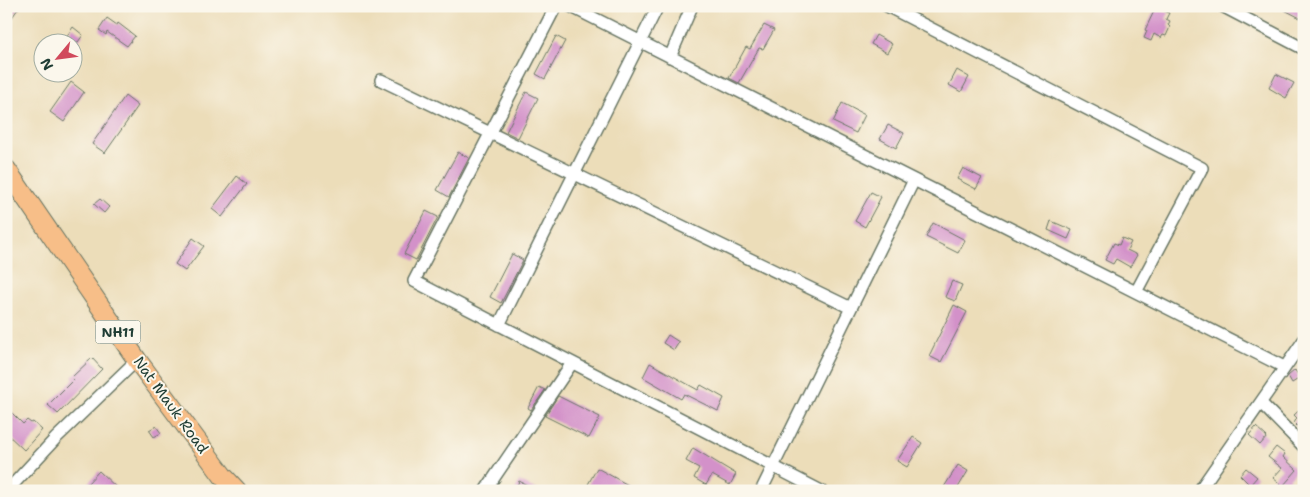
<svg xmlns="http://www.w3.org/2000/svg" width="1310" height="497" font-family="'Shantell Sans',sans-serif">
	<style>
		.building { fill: #d391c9 }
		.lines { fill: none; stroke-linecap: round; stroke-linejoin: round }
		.minor-casing { stroke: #677563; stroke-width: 14 }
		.trunk-casing { stroke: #677563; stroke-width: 21 }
		.minor { stroke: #fff; stroke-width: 11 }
		.trunk { stroke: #f7be88; stroke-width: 19 }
		.labels { text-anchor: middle; stroke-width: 4; stroke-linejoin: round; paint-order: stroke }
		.shield { fill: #fbf7ec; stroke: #61756b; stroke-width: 1 }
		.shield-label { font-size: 14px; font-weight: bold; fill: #1f3d34 }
		.street-label { font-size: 15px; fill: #1f3d34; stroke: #fbf7ec }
	</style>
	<rect width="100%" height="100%" fill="#fbf7ec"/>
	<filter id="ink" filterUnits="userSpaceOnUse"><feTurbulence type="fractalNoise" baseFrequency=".02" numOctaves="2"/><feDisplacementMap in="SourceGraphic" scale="10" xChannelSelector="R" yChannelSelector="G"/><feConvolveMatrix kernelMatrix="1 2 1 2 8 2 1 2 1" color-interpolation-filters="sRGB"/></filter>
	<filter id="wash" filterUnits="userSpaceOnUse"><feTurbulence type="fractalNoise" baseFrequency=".0096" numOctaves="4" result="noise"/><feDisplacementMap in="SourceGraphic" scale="20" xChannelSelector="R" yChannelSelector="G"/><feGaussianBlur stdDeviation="1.12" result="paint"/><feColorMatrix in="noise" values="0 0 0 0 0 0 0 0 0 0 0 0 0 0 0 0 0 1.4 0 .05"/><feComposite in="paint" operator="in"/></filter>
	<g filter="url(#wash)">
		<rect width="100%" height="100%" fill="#ecddb9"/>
		<g id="blocks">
			<path class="building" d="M6,6H20L6,26Z
				M1277,6H1304V20Z
				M1156,7L1169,13L1166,19L1170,21L1168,25L1170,27L1166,36L1163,35L1161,38L1154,34L1151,41L1144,38L1147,31L1145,30Z
				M107,18L117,25L118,23L135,36L127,46L107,32L106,35L99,30Z
				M764,25L774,30L763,49L759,48L739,83L729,78L746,47L750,49Z
				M73,27L83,35L78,42H63Z
				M876,35L892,44L887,53L871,44Z
				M556,36L565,41L545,79L536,74Z
				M957,70L969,77L961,92L949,85Z
				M1276,74L1294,83L1286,98L1269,88Z
				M71,82L84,92L64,122L50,112Z
				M526,92L538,98L518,138L506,132Z
				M125,96L138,106L105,153L92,144Z
				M842,103L865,115L856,133L833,122Z
				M888,125L904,133L896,148L880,139Z
				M458,152L469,158L449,197L437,190Z
				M963,168L982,178L976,189L957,179Z
				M237,176L247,184L222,217L212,209Z
				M871,192L881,197L865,227L855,221Z
				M100,199L109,207L104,213L94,204Z
				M426,211L438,217L416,260L404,254Z
				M1051,221L1072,230L1068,239L1048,230Z
				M933,223L965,240L958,253L926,237Z
				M193,238L204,246L185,271L175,264Z
				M1122,238L1131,242L1127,250L1137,255L1130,267L1116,259L1113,264L1105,260L1114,243L1119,245Z
				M512,254L523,260L501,303L490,297Z
				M952,281L962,285L955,301L945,297Z
				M954,305L967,312L941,362L929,356Z
				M668,335L679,342L674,350L663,343Z
				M92,358L102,369L58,414L48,405L74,379L72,377Z
				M650,363L698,390L701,385L724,398L718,411L684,394L681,399L643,377Z
				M1295,370L1300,378L1292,383L1288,376Z
				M539,387L545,390L531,410L528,408Z
				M558,396L600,417L589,438L545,416Z
				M1304,406V433L1294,423L1297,418L1294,415Z
				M6,407L23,424L27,420L31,423L33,422L42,430L24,450L6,433Z
				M156,426L161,433L154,437L149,430Z
				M1256,427L1267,437L1260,445L1249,435Z
				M913,437L922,443L907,467L897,461Z
				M1276,447L1285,454L1283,457L1297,470L1283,486L1273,478L1282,468L1268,457Z
				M693,448L736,474L730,485L712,475L706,485L694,478L699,468L686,461Z
				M958,465L968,471L956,491H951L944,487Z
				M597,468L639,491H591L586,488Z
				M1246,468L1257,477L1250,485L1240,475Z
				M99,471L120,491H94L87,484Z
				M519,481L539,491H515Z"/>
		</g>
	</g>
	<g filter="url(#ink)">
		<use href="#blocks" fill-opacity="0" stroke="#677563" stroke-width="1"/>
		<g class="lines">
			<defs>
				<path id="minor" d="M556,6L414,281L821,491
					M570,6L1284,367
					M887,6L1202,168L1136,292
					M1222,6L1304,49
					M670,57L692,6
					M381,80L851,308
					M499,325L658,6
					M1261,403L1304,447
					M7,491L56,438L137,360
					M485,491L572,363
					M761,491L914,180
					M1199,491L1304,340"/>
				<path id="trunk" d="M6,169L137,360L223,476L237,491"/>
			</defs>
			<use href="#minor" class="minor-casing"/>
			<use href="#trunk" class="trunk-casing"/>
			<use href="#minor" class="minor"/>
			<use href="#trunk" class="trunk"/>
		</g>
	</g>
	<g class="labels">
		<rect class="shield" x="95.5" y="320.5" width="45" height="23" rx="4"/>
		<g class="shield-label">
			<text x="118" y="337">NH11</text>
		</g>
		<g class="street-label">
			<text transform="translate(171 405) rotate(54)" y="5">Nat Mauk Road</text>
		</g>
	</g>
	<rect width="1310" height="497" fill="none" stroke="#fbf7ec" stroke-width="25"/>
	<g transform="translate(58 58) rotate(241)"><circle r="24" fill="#fbf7ec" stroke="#a3ada2"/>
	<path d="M0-4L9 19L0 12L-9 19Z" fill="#d1495b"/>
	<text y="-8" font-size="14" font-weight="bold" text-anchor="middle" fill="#1f3d34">N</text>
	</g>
</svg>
